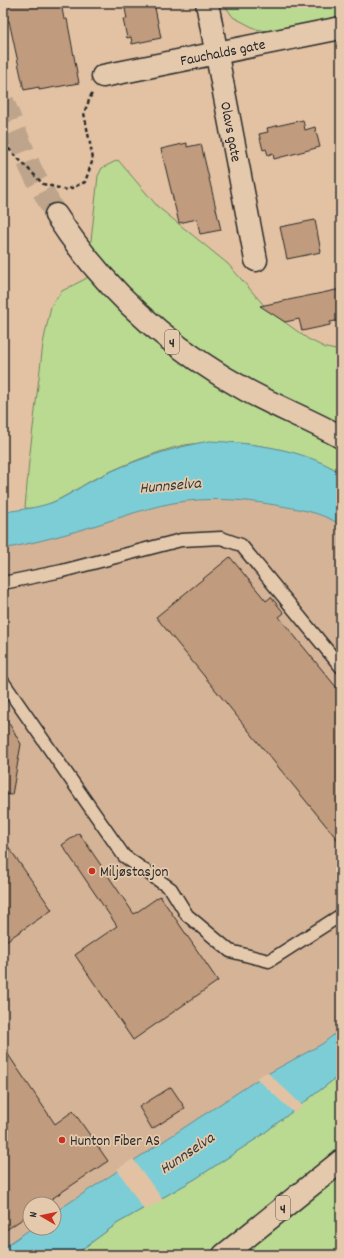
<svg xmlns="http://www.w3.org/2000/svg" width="344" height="1258" font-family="Dekko,sans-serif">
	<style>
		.built { fill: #d5b396 }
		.green { fill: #bad991; stroke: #72825e }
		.water { fill: #7dcdd6; stroke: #5c8c92 }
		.pier { fill: #e2c2a3 }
		.building { fill: #c09b7d; stroke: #2b2b2b }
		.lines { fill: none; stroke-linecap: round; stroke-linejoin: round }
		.highway-tunnel { stroke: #bda48b; stroke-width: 22; stroke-dasharray: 22 11; stroke-linecap: butt }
		.lane-casing { stroke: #2b2b2b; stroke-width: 15 }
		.street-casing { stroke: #2b2b2b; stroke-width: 25 }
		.highway-casing { stroke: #2b2b2b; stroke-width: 25 }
		.path { stroke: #2b2b2b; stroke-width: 2.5; stroke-dasharray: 4 3; stroke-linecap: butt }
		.lane { stroke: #e4c9ac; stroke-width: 12 }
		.street { stroke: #e4c9ac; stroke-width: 22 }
		.highway { stroke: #e4c9ac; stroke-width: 22 }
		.poi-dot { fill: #c8321e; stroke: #e4c9ac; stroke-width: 1.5 }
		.labels { text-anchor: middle; stroke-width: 3.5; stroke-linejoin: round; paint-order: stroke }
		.shield { fill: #e4c9ac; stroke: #625a52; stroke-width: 1 }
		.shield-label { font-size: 14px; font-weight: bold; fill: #2b2b2b }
		.street-label { font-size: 15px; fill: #2b2b2b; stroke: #e4c9ac }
		.poi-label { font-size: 15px; fill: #2b2b2b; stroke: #e4c9ac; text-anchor: start }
		.water-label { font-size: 16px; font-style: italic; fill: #333b3c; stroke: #e4c9ac }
	</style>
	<rect width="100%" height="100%" fill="#e2c2a3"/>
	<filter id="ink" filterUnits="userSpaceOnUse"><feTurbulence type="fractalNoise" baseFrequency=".025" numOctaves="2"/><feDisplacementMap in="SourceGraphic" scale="8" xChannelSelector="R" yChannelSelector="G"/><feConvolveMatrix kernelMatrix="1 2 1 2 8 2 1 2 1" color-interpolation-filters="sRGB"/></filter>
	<g filter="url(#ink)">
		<path class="built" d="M210,499L248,501L307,511L329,518L341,525V1029L322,1044L260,1078L54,1213V1204H30V1228H32L3,1248V549L77,531L135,512L173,503Z"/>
		<path class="green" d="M223,3H341V20L278,33L256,29L233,17Z
			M118,160L158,207L228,264L268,310L308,339L326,348L341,351V473C301,448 232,437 185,445C159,450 119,467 94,479C76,489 46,511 25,508L29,461L43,344L51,306L62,291L87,278L98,176L102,168Z
			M341,1074V1255H74L118,1223L195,1179L259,1137Z"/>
		<path class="water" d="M209,441C254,443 303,449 341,473V525C321,512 299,509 275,505C241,499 207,497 173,503C140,509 109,522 77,531C53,538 28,544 3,549V512C19,510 36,508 51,503C67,497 81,486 97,478C132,461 170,448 209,441Z
			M341,1029V1074L259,1137L195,1179L118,1223L74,1255H3V1248L32,1228H54V1213L58,1210L260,1078L322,1044Z"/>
		<path class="pier" d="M267,1072L303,1106L294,1113L256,1078Z
			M133,1159L163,1200L144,1210L117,1169Z"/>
		<path class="building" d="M3,3H61L64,19H67L79,83L39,90V87L24,90L9,21L3,23Z
			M124,3H154L161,38L132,44L131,37L127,38L123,19H127Z
			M303,120L305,130L315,127L320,147L274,159L273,153L268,155L266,149L263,150L259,134L268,132L267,128Z
			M187,143V147L201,144L221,230L200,234L197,219L179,223L161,149Z
			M315,220L321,252L287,259L280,227Z
			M341,289V320L330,322V325L302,331L299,319L285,322L260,306Z
			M230,557L266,601L271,597L284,613L279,617L341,693V844L156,617Z
			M3,713L21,744L12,795L3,794Z
			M79,833L134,914L160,896L218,981L133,1040L75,955L117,926L62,845Z
			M3,839L52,910L3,943Z
			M3,1047L55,1124L73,1111L108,1161L44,1204H30V1214L3,1232Z
			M171,1087L185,1108L152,1129L139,1107Z"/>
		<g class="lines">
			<path class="highway-tunnel" d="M3,101L31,169L56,215"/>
			<defs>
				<path id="lane" d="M3,583L62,571L181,540L221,538L241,545L341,667
					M3,682L124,856L171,889L187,915L230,951L269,961L341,915"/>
				<g id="street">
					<path id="s1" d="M207,3L256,260"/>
					<path id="s2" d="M103,76L341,28"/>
				</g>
				<path id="highway" d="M56,215C104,289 168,347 246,390C277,407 310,420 341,437
					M224,1255L341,1161"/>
			</defs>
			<use href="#lane" class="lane-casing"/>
			<use href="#street" class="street-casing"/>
			<use href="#highway" class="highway-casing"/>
			<path class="path" d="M3,121L8,148L43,184L67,190L85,182L93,159L84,113L92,93"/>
			<use href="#lane" class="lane"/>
			<use href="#street" class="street"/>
			<use href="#highway" class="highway"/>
		</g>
	</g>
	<g class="poi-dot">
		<circle cx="92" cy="871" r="4"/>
		<circle cx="62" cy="1140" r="4"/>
	</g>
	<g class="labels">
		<g class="shield">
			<rect x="165" y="330" width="14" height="24" rx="3"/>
			<rect x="276" y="1196" width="14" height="24" rx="3"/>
		</g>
		<g class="shield-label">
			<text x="172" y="347">4</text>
			<text x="283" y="1213">4</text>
		</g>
		<g class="street-label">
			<text dy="5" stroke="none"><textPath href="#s2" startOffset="122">Fauchalds gate</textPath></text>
			<text dy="5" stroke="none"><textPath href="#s1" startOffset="131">Olavs gate</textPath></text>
		</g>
		<g class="poi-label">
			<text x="100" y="876">Miljøstasjon</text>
			<text x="70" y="1145">Hunton Fiber AS</text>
		</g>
		<g class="water-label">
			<text transform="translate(170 484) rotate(-5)" y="6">Hunnselva</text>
			<text transform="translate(186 1152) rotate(-34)" y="6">Hunnselva</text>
		</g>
	</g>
	<rect width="344" height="1258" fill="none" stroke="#e4c9ac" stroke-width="16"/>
	<rect x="8" y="8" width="328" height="1242" fill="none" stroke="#2b2b2b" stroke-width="1.5" filter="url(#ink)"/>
	<g transform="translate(42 1216) rotate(279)"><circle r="19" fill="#e4c9ac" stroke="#9a8a78"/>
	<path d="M0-3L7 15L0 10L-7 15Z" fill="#c8321e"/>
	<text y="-6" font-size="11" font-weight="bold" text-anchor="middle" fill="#2b2b2b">N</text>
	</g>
</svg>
